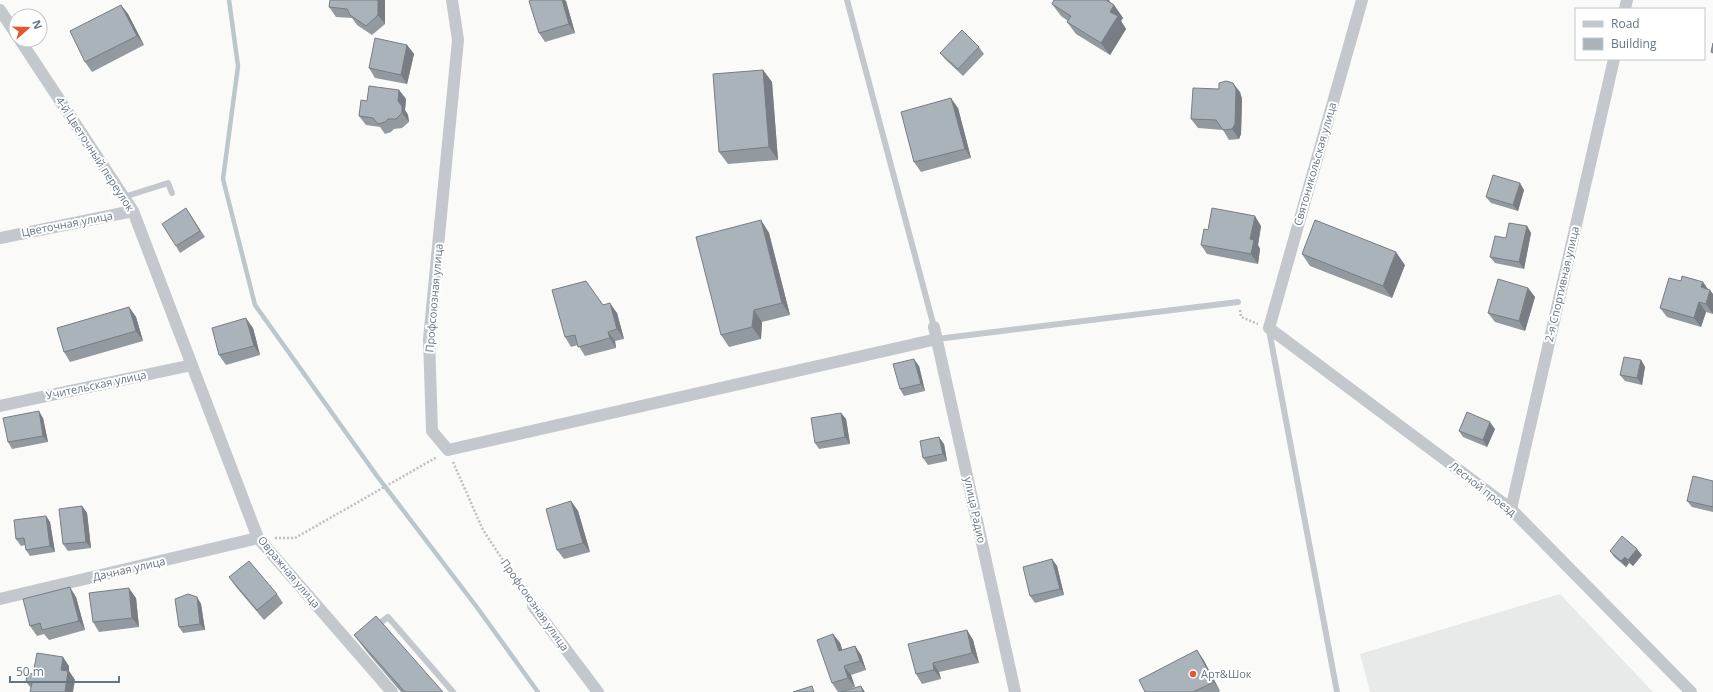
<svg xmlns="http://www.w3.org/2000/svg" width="1713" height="692" font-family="'Open Sans',sans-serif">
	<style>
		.built { fill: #e8e9e9 }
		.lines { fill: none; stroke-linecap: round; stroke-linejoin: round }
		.stream { stroke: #bbc7cb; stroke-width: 4.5 }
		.path { stroke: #bbbfc2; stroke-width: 2.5; stroke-dasharray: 2 2; stroke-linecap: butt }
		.service { stroke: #c3c8cc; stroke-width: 6 }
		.minor { stroke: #c3c8cc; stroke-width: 12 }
		.wall { fill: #929a9f }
		.shaded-wall { fill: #777d82 }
		.building { fill: #aab3b9; stroke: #777d82 }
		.poi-dot { fill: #e4572e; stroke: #fff; stroke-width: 1.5 }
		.labels { text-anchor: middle; stroke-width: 4; stroke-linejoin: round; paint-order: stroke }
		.street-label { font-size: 11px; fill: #657683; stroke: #fff }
		.poi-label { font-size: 11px; fill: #657683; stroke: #fff; text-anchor: start }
	</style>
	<rect width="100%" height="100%" fill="#fafaf8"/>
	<path class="built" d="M1560,594L1653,692H1370L1360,654Z"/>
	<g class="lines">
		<path class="stream" d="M229,0L238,66L223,179L255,305L377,476L476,606L538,692"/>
		<path class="path" d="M1240,310L1241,317L1258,324
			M453,462L483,530L526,595
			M275,538H295L437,457"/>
		<path class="service" d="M847,0L934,327
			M124,197L168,183L172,193
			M1269,330L1337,692
			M937,339L1238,302
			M376,626L388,617L453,692"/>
		<path class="minor" d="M452,0L458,40L429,339L432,431L448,450L937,339
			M1362,0L1269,328L1511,509L1691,692
			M1625,9L1627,0
			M0,10L16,34
			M20,40L133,211L258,538L392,692
			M0,238L133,211
			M934,327L1015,692
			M0,406L192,365
			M1511,509L1614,59
			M0,599L258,538
			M533,606L598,692"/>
	</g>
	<path class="wall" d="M385,0V24L372,35L357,25L352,18L336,17L329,7Z
		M1054,0H1109L1110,2L1114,5L1123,18L1121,21L1126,29L1110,55L1076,34L1067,22L1068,21L1061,16L1052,4Z
		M566,1L575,33L545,42L539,33Z
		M121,5L128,14L144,45L92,72L85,62Z
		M407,45L414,54L407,84L375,78L369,68Z
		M979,47L984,54L963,76L945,59L940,53Z
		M763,70L772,82L778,160L728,164L719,152Z
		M399,90L406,99L405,110L408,115L409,122L402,128L394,129L391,132L385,134L380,127L366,125L359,116L367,101Z
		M1240,92L1242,99L1241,134L1239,139L1229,140L1223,130L1198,128L1191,119Z
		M958,108L971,158L921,172L914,162Z
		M1524,190L1518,211L1491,203L1486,197Z
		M190,214L205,237L180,253L176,246Z
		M761,220L769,233L790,315L762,322L761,339L729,347L721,335Z
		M1261,226L1258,245L1260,249L1258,264L1207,254L1201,245L1208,230Z
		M1527,226L1531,233L1524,269L1495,263L1490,257L1506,238Z
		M1302,254L1405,265L1392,298L1310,266Z
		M1681,281L1703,282L1708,289L1713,314L1706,312L1701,327L1667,317L1660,308Z
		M1528,288L1535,297L1525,331L1495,322L1488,313Z
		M603,305L617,313L624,339L615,341L616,348L585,356L578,345L571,347L565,337Z
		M129,307L136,317L143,341L70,362L64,352Z
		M253,328L260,355L226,365L219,355Z
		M1641,360L1645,367L1642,385L1625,381L1620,375Z
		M919,366L925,391L904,396L900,389Z
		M841,413L846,419L850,444L819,449L815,443Z
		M43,418L48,442L12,449L8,442Z
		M1495,429L1487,447L1463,437L1459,431Z
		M944,444L947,461L928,465L923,458Z
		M1713,481V512L1692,507L1687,501Z
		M571,501L578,511L590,552L564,559L557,550Z
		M82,506L87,513L91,548L68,551L63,544Z
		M46,516L50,522L55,552L30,556L26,550L25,545L21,546L16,539Z
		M1610,551L1642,555L1633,566L1629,563L1626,567L1614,557Z
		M1052,559L1057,566L1064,595L1035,603L1030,596Z
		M229,577L277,594L283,603L264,620L236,587Z
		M76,597L85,630L49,640L44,634L37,636L30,626Z
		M197,597L201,604L205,630L183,633L179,627Z
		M136,598L139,627L99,632L93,622Z
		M967,630L973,640L979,663L939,672L941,679L922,684L916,674Z
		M833,634L840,643L842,650L855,646L861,655L866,670L851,675L855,687L841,692H838L832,683Z
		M354,635L443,692H401L367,652Z
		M1203,659L1220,691L1219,692H1145Z
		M69,666V671L75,680L31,688L26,682L33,674Z"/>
	<path class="shaded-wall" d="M378,0H385V24L378,15Z
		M562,0H565L566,1L575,33L569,24Z
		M1104,0H1109L1112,9L1114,5L1123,18L1121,21L1126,29L1110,55L1101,43L1110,12Z
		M121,5L128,14L144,45L137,36Z
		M407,45L414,54L407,84L401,75Z
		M763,70L772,82L778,160L769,147Z
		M1233,83L1240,92L1242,99L1241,134L1239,139L1232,129Z
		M399,90L406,99L405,110L408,115L409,122L402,113L398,101Z
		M951,98L958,108L971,158L965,149Z
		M1520,183L1524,190L1518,211L1513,205Z
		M1255,216L1261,226L1258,245L1260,249L1258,264L1251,254L1250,239Z
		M761,220L769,233L790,315L782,303Z
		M1527,226L1531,233L1524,269L1519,262Z
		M1396,252L1405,265L1392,298L1383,286Z
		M1703,282L1709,291L1701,287Z
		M1528,288L1535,297L1525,331L1519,321Z
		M1710,290L1713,294V314L1706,304Z
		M1699,302L1706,312L1701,327L1694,318Z
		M610,303L617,313L624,339L617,329Z
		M129,307L136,317L143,341L136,331Z
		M754,310L762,322L761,339L752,327Z
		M246,318L253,328L260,355L254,346Z
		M608,332L615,341L616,348L610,338Z
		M914,359L919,366L925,391L921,384Z
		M1641,360L1645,367L1642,385L1637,378Z
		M39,411L43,418L48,442L43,436Z
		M841,413L846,419L850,444L845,437Z
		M1490,422L1495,429L1487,447L1483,440Z
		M939,437L944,444L947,461L943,454Z
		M571,501L578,511L590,552L583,543Z
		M82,506L87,513L91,548L86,542Z
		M46,516L50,522L55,552L50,546Z
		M1637,549L1642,555L1633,566L1628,560Z
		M1625,557L1629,563L1626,567L1621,561Z
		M1052,559L1057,566L1064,595L1060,589Z
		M70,587L76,597L85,630L79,621Z
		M129,588L136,598L139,627L132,618Z
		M197,597L201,604L205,630L200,624Z
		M967,630L973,640L979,663L972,653Z
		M833,634L840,643L846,660L839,651Z
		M855,646L861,655L866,670L860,661Z
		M1197,650L1203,659L1220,691L1214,682Z
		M63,657L69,666V671L75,680L73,692H65L61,670Z
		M933,663L939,672L941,679L934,670Z
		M844,666L851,675L855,687L848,678Z
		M861,686L865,692H863Z"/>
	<path class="building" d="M330,0H378V15L366,26L350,15L347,9L329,7Z
		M532,0H562L569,24L539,33L529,1Z
		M1054,0H1106L1114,5L1110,12L1118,16L1101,43L1067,22L1071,16L1052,4Z
		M121,5L137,36L85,62L70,31Z
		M962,30L979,47L958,69L940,53Z
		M375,38L407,45L401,75L369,68Z
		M1713,43V53L1711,52Z
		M763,70L769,147L719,152L713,74Z
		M1226,81L1233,83L1236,89L1235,124L1232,129L1223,130L1216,120L1191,119L1193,88L1219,89V83Z
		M369,86L399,90L398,101L402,106V113L396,119H388L385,122L378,124L373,118L359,116L361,100L367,101Z
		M951,98L965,149L914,162L901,112Z
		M1493,175L1520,183L1513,205L1486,197Z
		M186,208L200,231L176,246L162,224Z
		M1212,208L1255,216L1250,239L1254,240L1251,254L1201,245L1204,229L1208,230Z
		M761,220L782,303L754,310L752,327L721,335L696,237Z
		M1315,220L1396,252L1383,286L1302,254Z
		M1509,223L1527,226L1519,262L1490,257L1495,236L1506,238Z
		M1682,276L1703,282L1701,287L1710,290L1706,304L1699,302L1694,318L1660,308L1669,278L1681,281Z
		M1498,279L1528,288L1519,321L1488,313Z
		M586,281L603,305L610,303L617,329L608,332L610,338L578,347L575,335L565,337L552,290Z
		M129,307L136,331L64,352L57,328Z
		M246,318L254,346L219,355L212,328Z
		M1624,357L1641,360L1637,378L1620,375Z
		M914,359L921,384L900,389L893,364Z
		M39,411L43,436L8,442L3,418Z
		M1467,412L1490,422L1483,440L1459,431Z
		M841,413L845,437L815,443L811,418Z
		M939,437L943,454L923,458L920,441Z
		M1693,476L1713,481V507L1687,501Z
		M571,501L583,543L557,550L546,509Z
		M82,506L86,542L63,544L59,509Z
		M46,516L50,546L26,550L24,538L16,539L14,520Z
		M1622,536L1637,549L1628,560L1625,557L1621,561L1610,551Z
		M1052,559L1060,589L1030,596L1023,567Z
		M249,561L277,594L257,610L229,577Z
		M70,587L79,621L42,630L40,623L30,626L23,599Z
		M129,588L132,618L93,622L89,593Z
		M188,594L197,597L200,624L179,627L175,599Z
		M376,616L443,692H405L354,635Z
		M967,630L972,653L933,663L934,670L916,674L908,644Z
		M833,634L839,651L855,646L860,661L844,666L848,678L832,683L817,640Z
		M1197,650L1214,682L1193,692H1145L1139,680Z
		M37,653L63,657L61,670L68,671L65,692H30L32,683L26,682L27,673L33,674Z
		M812,686L814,692H793Z
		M861,686L863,692H841Z"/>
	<circle class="poi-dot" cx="1193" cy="674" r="4"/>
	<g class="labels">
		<g class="street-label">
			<text transform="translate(95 154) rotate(57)" y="4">4-й Цветочный переулок</text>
			<text transform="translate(1315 164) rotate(-74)" y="4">Святоникольская улица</text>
			<text transform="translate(67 224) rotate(-11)" y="4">Цветочная улица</text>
			<text transform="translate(1562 284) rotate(-77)" y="4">2-я Спортивная улица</text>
			<text transform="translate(434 298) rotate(-85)" y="4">Профсоюзная улица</text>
			<text transform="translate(96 385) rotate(-12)" y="4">Учительская улица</text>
			<text transform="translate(1483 489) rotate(38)" y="4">Лесной проезд</text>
			<text transform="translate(975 510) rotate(78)" y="4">улица Радио</text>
			<text transform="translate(129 569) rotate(-13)" y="4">Дачная улица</text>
			<text transform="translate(289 572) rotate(50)" y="4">Овражная улица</text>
			<text transform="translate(535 605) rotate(55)" y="4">Профсоюзная улица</text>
		</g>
		<g class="poi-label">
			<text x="1201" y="678">Арт&amp;Шок</text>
		</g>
	</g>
	<rect x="1575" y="8" width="130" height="52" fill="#ffffff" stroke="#c1c8cd"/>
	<rect x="1583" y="21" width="20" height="6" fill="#c3c8cc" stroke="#c1c8cd"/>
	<text x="1611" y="28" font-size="12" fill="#657683">Road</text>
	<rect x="1583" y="38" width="20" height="12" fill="#aab3b9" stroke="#c1c8cd"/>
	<text x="1611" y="48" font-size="12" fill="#657683">Building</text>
	<g transform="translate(28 28) rotate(70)"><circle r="19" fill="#ffffff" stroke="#c1c8cd"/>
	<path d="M0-3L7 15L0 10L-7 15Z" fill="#e4572e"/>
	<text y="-6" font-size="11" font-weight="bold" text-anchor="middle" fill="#657683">N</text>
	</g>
	<path d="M10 676v6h109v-6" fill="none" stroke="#657683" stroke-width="2"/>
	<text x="16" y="676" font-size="12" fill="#657683" stroke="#ffffff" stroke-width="3" paint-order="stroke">50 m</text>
</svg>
